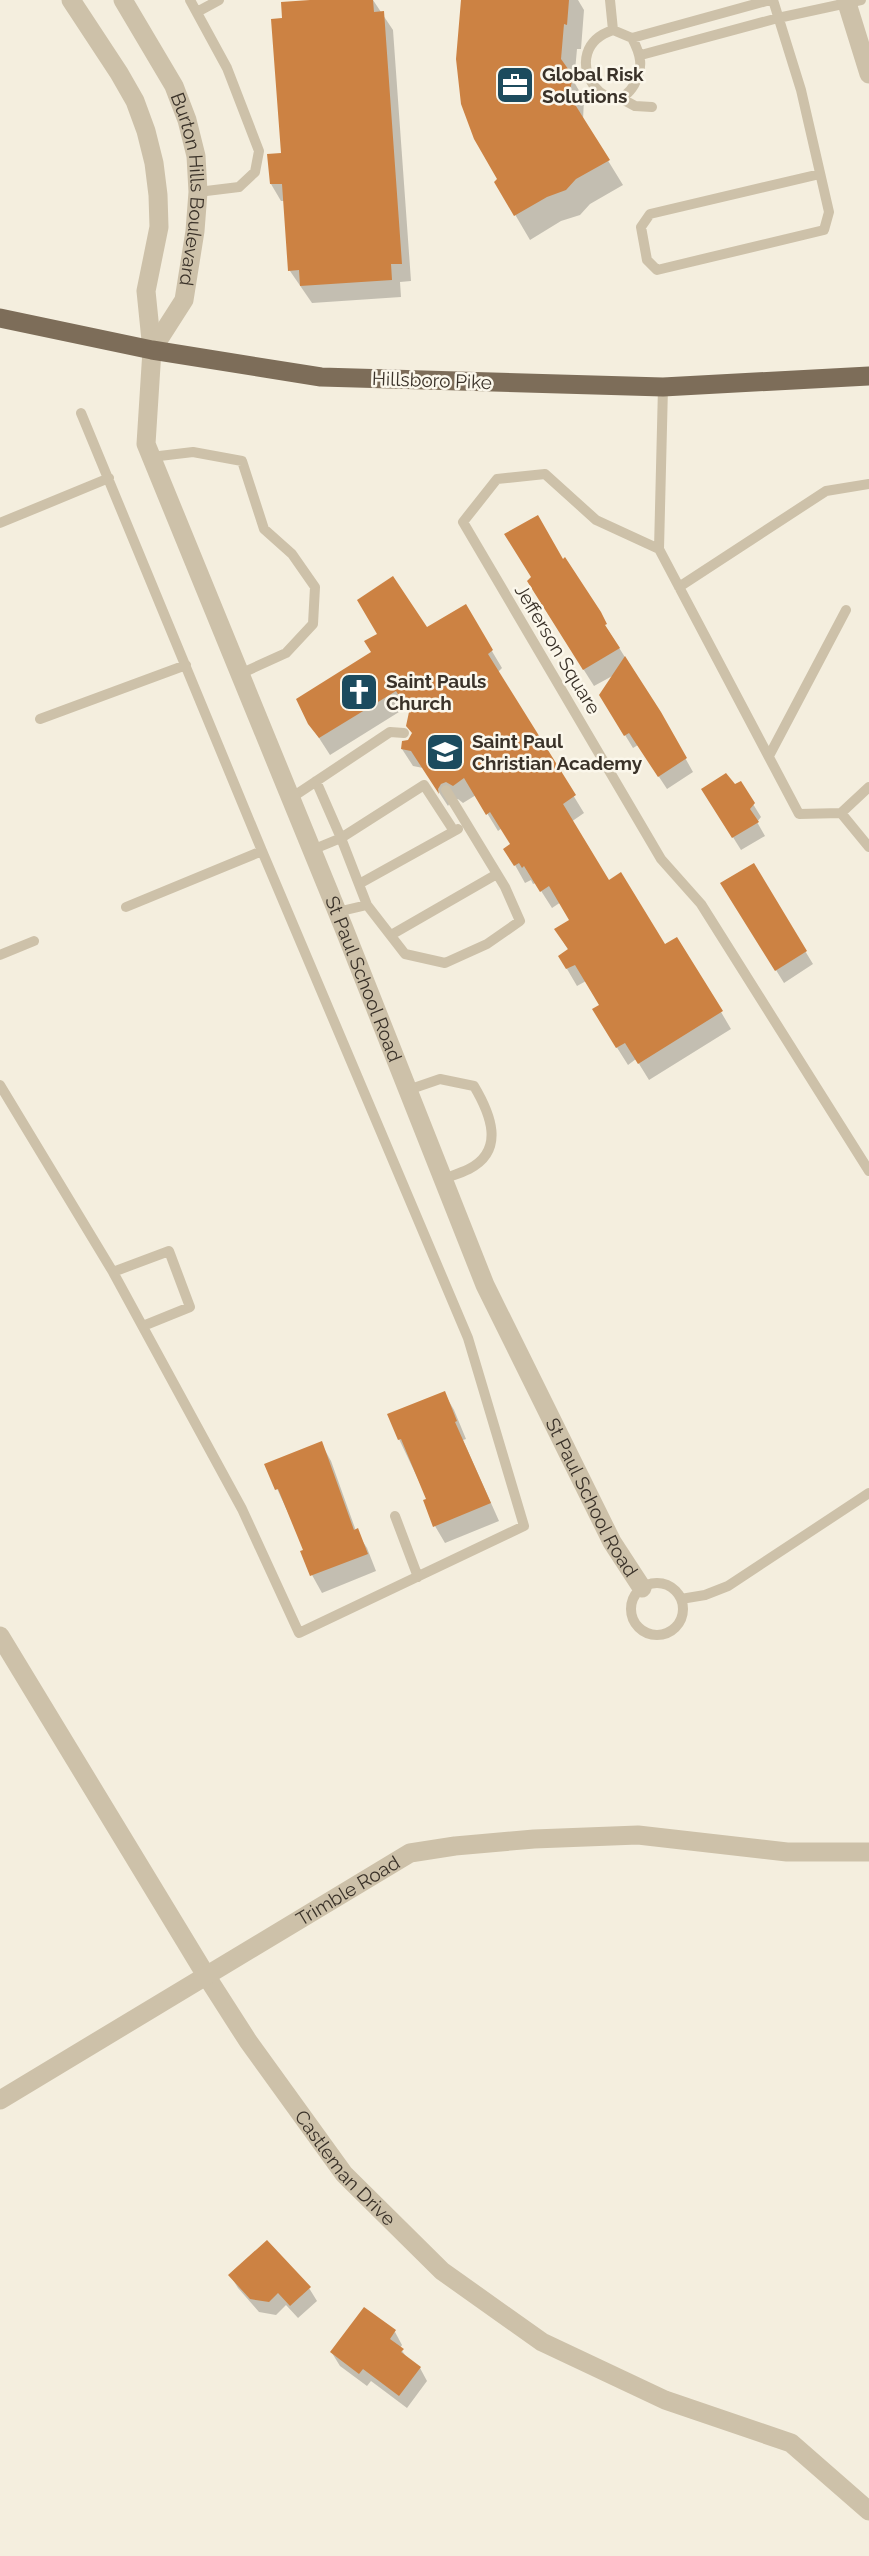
<svg xmlns="http://www.w3.org/2000/svg" width="869" height="2556" font-family="Raleway,sans-serif">
	<style>
		.shadow { fill: #0003 }
		.building { fill: #cc8243 }
		.lines { fill: none; stroke-linecap: round; stroke-linejoin: round }
		.service { stroke: #cdc1a9; stroke-width: 10 }
		.minor { stroke: #cdc1a9; stroke-width: 19 }
		.primary { stroke: #7d6d59; stroke-width: 19 }
		.labels { text-anchor: middle; stroke-width: 5; stroke-linejoin: round; paint-order: stroke }
		.poi-label { font-size: 19px; font-weight: bold; fill: #3a3229; stroke: #fbf7eb; text-anchor: start }
		.street-label { font-size: 19px; fill: #3a3229; stroke: #fbf7eb }
	</style>
	<rect width="100%" height="100%" fill="#f4eede"/>
	<path class="shadow" d="M337,0H373L393,30L411,281L400,282L401,297L312,303L290,271L285,201H281L271,184L282,155L284,20Z
		M461,0H578L584,10L581,49H577L574,82L584,99L583,120L623,185L590,204L580,215L561,221L530,240L496,182L499,180Z
		M564,560L660,713L693,772L667,789L638,745L633,748L609,709L616,674L594,686L539,599Z
		M465,606L502,668L498,672L584,813L571,822L608,882L721,1012L731,1029L649,1080L636,1059L628,1065L604,1027L601,1006L586,981L577,986L560,957L569,951L556,930L572,921L561,902L552,908L536,883L533,884L531,880L525,883L506,849L512,845L502,828L498,831L476,795L463,803L458,799L451,801L448,806L423,768L413,766L402,749L413,734L411,713L407,707L330,755L310,724L426,629Z
		M711,802L753,804L761,817L757,822L765,836L741,850Z
		M753,865L813,964L784,983L730,896Z
		M444,1393L454,1410L466,1439L463,1440L499,1521L445,1543L435,1526L428,1500L399,1439Z
		M321,1443L331,1461L356,1531L367,1548L376,1571L322,1593L312,1575L302,1552L306,1551L266,1465Z
		M230,2275L309,2288L317,2301L298,2318L286,2305L276,2315L259,2312L238,2288Z
		M395,2332L402,2345L400,2348L408,2359L420,2368L427,2381L407,2408L371,2381L367,2386L340,2366L332,2353Z"/>
	<path class="building" d="M310,0H373L374,12L384,11L402,264H391L392,280L300,286L299,270L288,271L282,184H270L267,154L281,153L271,19L282,18L281,2Z
		M461,0H569L567,25L564,24L561,59L571,73L572,81L569,95L610,160L576,179L566,190L547,197L514,216L494,182L497,179L474,139L461,104L456,59Z
		M538,515L563,559L565,557L601,612L607,624L605,625L620,648L583,670L527,581L531,577L504,534Z
		M393,576L427,627L466,604L493,650L488,654L576,795L563,804L609,880L621,872L665,944L677,937L723,1011L638,1064L625,1043L616,1048L592,1009L599,1005L575,965L566,969L558,956L568,949L554,929L569,920L549,886L540,892L524,866L522,868L519,863L514,866L503,849L510,844L490,812L486,815L464,778L453,786L446,782L441,784L438,789L439,794L411,751L401,749L402,741L408,740L412,733L406,726L409,712L396,691L319,738L308,724L296,699L371,652L364,641L377,634L357,600Z
		M625,656L661,712L687,758L658,777L629,733L624,736L599,695Z
		M726,773L735,784L741,781L755,803L750,809L759,822L732,838L701,789Z
		M754,863L807,951L775,971L720,883Z
		M445,1391L457,1421L455,1422L491,1503L433,1527L423,1500L426,1499L401,1439L398,1440L387,1414Z
		M322,1441L354,1530L358,1528L368,1554L310,1576L300,1551L303,1550L278,1489L275,1490L264,1464Z
		M267,2240L311,2287L290,2306L278,2293L269,2302L250,2299L228,2275Z
		M364,2307L396,2330L390,2339L404,2349L401,2352L421,2367L399,2396L363,2369L359,2374L330,2352Z"/>
	<g class="lines">
		<path class="service" d="M190,0L227,68L259,151L255,172L239,187L198,192
			M610,0L613,30
			M773,0L801,90L829,212L824,230L657,270L647,260L641,227L650,214L820,174
			M197,12L219,0
			M613,30L632,38C641,55 644,67 634,85C608,129 553,50 613,30Z
			M632,38L770,0
			M641,55L778,18L861,0
			M622,99L635,106L652,107
			M663,387L659,549L799,814L841,813L869,787
			M151,457L193,452L242,461L264,529L292,554L315,587L313,624L286,653L240,674
			M0,523L109,478
			M659,549L596,520L545,474L497,479L463,522L661,859L701,904L869,1171
			M679,587L826,491L869,484
			M40,719L186,665
			M769,756L846,610
			M316,781L341,838L424,785L454,831
			M291,798L390,732L404,733
			M841,813L869,847
			M312,850L341,838L367,905
			M359,884L458,829
			M126,907L262,851
			M337,912L367,905L405,954L445,963L487,944L520,921L505,887L446,790
			M391,935L497,874
			M0,955L34,941
			M0,1085L113,1272L242,1509L299,1633L524,1526L468,1338L262,851L81,413
			M408,1090L440,1079L474,1086C490,1113 506,1150 469,1169C461,1173 451,1176 443,1179
			M113,1272L169,1251L190,1307L143,1326
			M395,1516L418,1577
			M631 1609a26 26 0 1 1 52 0a26 26 0 1 1-52 0Z
			M681,1599L705,1595L728,1586L869,1493"/>
		<g class="minor">
			<path id="s1" d="M71,0L119,73L135,101L146,131L154,163L158,195L159,227L146,291L152,350L146,444L343,926L485,1285L612,1542L642,1588"/>
			<path id="s2" d="M123,0L174,86L187,120L196,156L198,192L195,231L184,300L152,350"/>
			<path d="M846,0L869,74"/>
			<path id="s3" d="M0,1636L207,1977L248,2041L344,2174L442,2271L542,2342L665,2400L791,2443L869,2511"/>
			<path id="s4" d="M0,2100L410,1853L455,1846L534,1839L638,1835L787,1852H869"/>
		</g>
		<path class="primary" d="M0,318L152,350L321,377L663,387L869,376"/>
	</g>
	<defs>
		<symbol id="office-square" viewBox="-11 -11 22 22"><rect x="-9" y="-9" width="18" height="18" rx="4" fill="#1c4b5e" stroke="#fbf7eb"/><path d="M-6-3h4V-5.5h4V-3h4V5H-6ZM-1-4.5V-3h2v-1.5ZM-6 0V1H6V0Z" fill="#fff"/></symbol>
		<symbol id="church-square" viewBox="-11 -11 22 22"><rect x="-9" y="-9" width="18" height="18" rx="4" fill="#1c4b5e" stroke="#fbf7eb"/><path d="M-1.2-6h2.4v3.5h3.3v2.4h-3.3V6h-2.4V-.1h-3.3v-2.4h3.3Z" fill="#fff"/></symbol>
		<symbol id="school-square" viewBox="-11 -11 22 22"><rect x="-9" y="-9" width="18" height="18" rx="4" fill="#1c4b5e" stroke="#fbf7eb"/><path d="M0-5L7-2L0 1L-7-2ZM-4 1L0 2.5L4 1V4Q0 6-4 4Z" fill="#fff"/></symbol>
	</defs>
	<g fill-rule="evenodd">
		<use href="#office-square" x="493" y="63" width="44" height="44"/>
		<use href="#church-square" x="337" y="670" width="44" height="44"/>
		<use href="#school-square" x="423" y="730" width="44" height="44"/>
	</g>
	<g class="labels">
		<g class="poi-label">
			<text x="542" y="81">Global Risk<tspan x="542" dy="22">Solutions</tspan></text>
			<text x="386" y="688">Saint Pauls<tspan x="386" dy="22">Church</tspan></text>
			<text x="472" y="748">Saint Paul<tspan x="472" dy="22">Christian Academy</tspan></text>
		</g>
		<g class="street-label">
			<text dy="7" stroke="none"><textPath href="#s2" startOffset="206">Burton Hills Boulevard</textPath></text>
			<text transform="translate(432 380) rotate(2)" y="7">Hillsboro Pike</text>
			<text transform="translate(558 649) rotate(59)" y="7">Jefferson Square</text>
			<text dy="7" stroke="none"><textPath href="#s1" startOffset="1045">St Paul School Road</textPath></text>
			<text dy="7" stroke="none"><textPath href="#s1" startOffset="1612">St Paul School Road</textPath></text>
			<text dy="7" stroke="none"><textPath href="#s4" startOffset="406">Trimble Road</textPath></text>
			<text dy="7" stroke="none"><textPath href="#s3" startOffset="635">Castleman Drive</textPath></text>
		</g>
	</g>
</svg>
